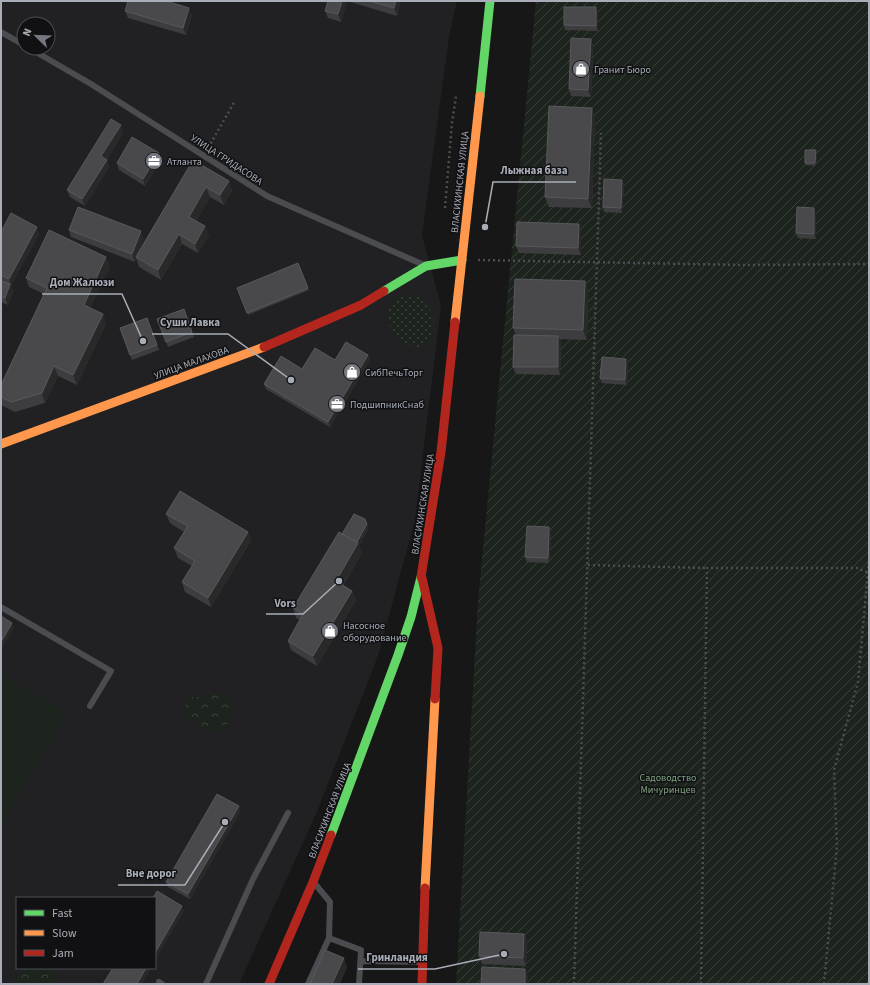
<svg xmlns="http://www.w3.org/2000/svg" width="870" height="985" font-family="'Source Sans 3',sans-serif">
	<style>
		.built { fill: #212123; fill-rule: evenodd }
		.grass { fill: url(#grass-dots) }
		.forest { fill: url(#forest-crowns) }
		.park { fill: #1d241e }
		.garden { fill: url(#garden-furrows) }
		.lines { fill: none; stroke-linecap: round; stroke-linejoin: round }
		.path { stroke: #4d4e52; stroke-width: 2.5; stroke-dasharray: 2 3; stroke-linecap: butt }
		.lane { stroke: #4b4c50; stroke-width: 6 }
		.fast { stroke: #63d668; stroke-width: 9 }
		.slow { stroke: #ff974d; stroke-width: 9 }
		.jam { stroke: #b3261e; stroke-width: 9 }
		.wall { fill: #3d3d3f }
		.shaded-wall { fill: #29292a }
		.building { fill: #49494c; stroke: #58595d }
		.labels { text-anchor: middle; stroke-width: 3; stroke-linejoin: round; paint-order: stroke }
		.poi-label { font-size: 10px; fill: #a8adb8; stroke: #111113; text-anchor: start }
		.street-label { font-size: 10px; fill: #a8adb8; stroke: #111113 }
		.park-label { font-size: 10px; fill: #7fa381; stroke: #111113 }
		.leader { fill: none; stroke: #a8adb8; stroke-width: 1.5 }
		.callout-dot { fill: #a8adb8; stroke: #111113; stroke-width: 1.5 }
		.callout-label { font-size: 11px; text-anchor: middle; font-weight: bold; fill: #a8adb8; stroke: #111113; stroke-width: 3; stroke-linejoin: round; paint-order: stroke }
	</style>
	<defs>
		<pattern id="grass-dots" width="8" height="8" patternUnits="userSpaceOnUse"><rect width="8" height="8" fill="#1d241e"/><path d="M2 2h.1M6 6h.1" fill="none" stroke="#3b413d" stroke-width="1.8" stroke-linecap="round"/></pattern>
		<pattern id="forest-crowns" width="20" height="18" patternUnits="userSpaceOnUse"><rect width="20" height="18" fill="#1d241e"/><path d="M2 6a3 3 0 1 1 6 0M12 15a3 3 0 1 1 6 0" fill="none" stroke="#3b413d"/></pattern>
		<pattern id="garden-furrows" width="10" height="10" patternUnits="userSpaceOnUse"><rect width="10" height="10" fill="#1d241e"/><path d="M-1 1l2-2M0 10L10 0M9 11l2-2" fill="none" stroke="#3b413d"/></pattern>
	</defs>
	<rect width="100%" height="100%" fill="#171717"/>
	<path class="built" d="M1,1H457L449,37L422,235L441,306L415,520L378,656L316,814L239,984H1ZM24,24H48V48H24ZM17,898H155V968H17Z"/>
	<path class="grass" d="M408,294C413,295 418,295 422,299C438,311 440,354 411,346C404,344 398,339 394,333C388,324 386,315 390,304L400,297Z"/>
	<path class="forest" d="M209,694L225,695L235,708C227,726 229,727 209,732L186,717L183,710L187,701L191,697H201Z
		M22,968H58L57,984H14Z"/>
	<path class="park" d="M1,674L67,713L1,825Z"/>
	<path class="garden" d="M536,1H869V984H456L478,601Z"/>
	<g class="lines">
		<path class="path" d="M208,148L235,101
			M445,208L452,123L456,96
			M478,260L744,265L869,264
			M588,565L707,568
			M574,984L601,133
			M701,984L707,568H857L869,573
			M824,984L837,846L834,770L858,682L869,560"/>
		<path class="lane" d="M1,32L24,45
			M29,48L91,84L267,196L424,265
			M1,607L111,671L90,706
			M329,938L361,950L359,984
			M361,961L423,962
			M159,982L162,984
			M206,984L253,879L288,813
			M308,984L329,938L330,902L316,885"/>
		<path class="fast" d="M480,96L490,1
			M384,291L426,266L462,260
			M331,835L398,655L411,617L421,577"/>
		<path class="slow" d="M455,322L480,96
			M1,444L264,347
			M425,888L435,699"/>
		<path class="jam" d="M264,347L361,305L384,291
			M421,577L441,452L455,322
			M422,578L438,648L435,699
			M269,984L313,882L331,835
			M422,984L425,888"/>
	</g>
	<path class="wall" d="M328,1H400V3L397,16L347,1L341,22L328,18L325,11Z
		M125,11L192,15L186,35L128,18Z
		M598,12V31L565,30L564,25Z
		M591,39L593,46L591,97L571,96L569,89Z
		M595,118L592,208L549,207L545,197Z
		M123,133L107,160L109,167L85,206L70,197L67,190Z
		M159,153L161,160L145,186L119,170L117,163Z
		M817,153L816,166L806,165L805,163Z
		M193,160L229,181L232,191L224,205L210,197L196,221L209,236L198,253L182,244L161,280L139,267L136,258L135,262L71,237L69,230L144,239L138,252Z
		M622,180L624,185L622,213L604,212L603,207Z
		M816,213V239L798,238L796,233Z
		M579,224L581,231V255L519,253L516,246Z
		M1,232L39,234L11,286L13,292L8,305L1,302Z
		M106,257L110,267L90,308L103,314L106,324L77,385L58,376L45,403L15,412L1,405V385L44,294L29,287L26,278Z
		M298,263L309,290L248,315L237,288Z
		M585,281L588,291L587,340L559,339L561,343L560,375L516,374L513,367L516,335L513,328Z
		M184,309L194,337L168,347L157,319Z
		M147,318L159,350L132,360L120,328Z
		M368,355L370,360L330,427L266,389L264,384L302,369Z
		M628,363L627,385L602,383L600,378Z
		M166,514L248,532L251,541L211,607L185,592L182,582L192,566L178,558L174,548L184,532L170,523Z
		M549,527L551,532L549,563L527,562L525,557Z
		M369,528L359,546L362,553L343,585L352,591L356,600L317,666L291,650L288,641L300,620L296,618L293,608L342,534Z
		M241,811L190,899L168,887L166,882Z
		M524,934L527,942L526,966L482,964L479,956Z"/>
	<path class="shaded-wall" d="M342,1H347L341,22L338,14Z
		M396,1H400V3L397,16L394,8Z
		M596,7L598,12V31L596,26Z
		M189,8L192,15L186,35L183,28Z
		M591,39L593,46L591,97L588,90Z
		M592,108L595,118L592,208L588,199Z
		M121,125L123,133L107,160L109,167L85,206L82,199L101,156Z
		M816,150L817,153L816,166L815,163Z
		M159,153L161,160L145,186L143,179Z
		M622,180L624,185L622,213L621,208Z
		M229,181L232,191L224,205L220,195Z
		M206,187L210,197L193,226L189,217Z
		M814,208L816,213V239L814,234Z
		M579,224L581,231V255L578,248Z
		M205,226L209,236L198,253L195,244Z
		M37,227L39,234L11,286L9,279Z
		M141,231L144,239L136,257V258L135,262L132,254Z
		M179,234L182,244L161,280L158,270Z
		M106,257L110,267L87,315L84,305Z
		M585,281L588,291L587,340L583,330Z
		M10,284L13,292L8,305L5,298Z
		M103,314L106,324L77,385L73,375Z
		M558,336L561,343L560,375L558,367Z
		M368,355L370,360L330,427L328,422Z
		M626,359L628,363L627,385L625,380Z
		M54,366L58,376L45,403L42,393Z
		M367,524L369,528L359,546L362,553L339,590L336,581Z
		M549,527L551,532L549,563L548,558Z
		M248,532L251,541L211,607L208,598Z
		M352,591L356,600L317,666L313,656Z
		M12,623L14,628L1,650V642Z
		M239,806L241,811L190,899L188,894Z
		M182,906L184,911L155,961V953Z
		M524,934L527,942L526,966L523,958Z
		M344,958L347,968L340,984H332Z
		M146,968H151L142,984H137Z
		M525,969L528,976V984H525Z"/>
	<path class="building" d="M128,1H166L189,8L183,28L125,11Z
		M328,1H342L338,14L325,11Z
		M369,1H396L394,8Z
		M564,7H596V26L564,25Z
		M571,38L591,39L588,90L569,89Z
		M549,106L592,108L588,199L545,197Z
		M111,119L121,125L101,156L107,160L82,199L67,190Z
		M132,137L159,153L143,179L117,163Z
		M805,150H816L815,163H805Z
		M193,160L229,181L220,195L206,187L189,217L205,226L195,244L179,234L158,270L136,257Z
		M604,179L622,180L621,208L603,207Z
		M78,207L141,231L132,254L69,230Z
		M797,207L814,208V234L796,233Z
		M11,213L37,227L9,279L1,275V232Z
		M517,222L579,224L578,248L516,246Z
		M49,230L106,257L84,305L103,314L73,375L54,366L42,393L11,402L1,397V385L47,288L26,278Z
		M298,263L308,288L247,313L237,288Z
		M515,279L585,281L583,330L513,328Z
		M1,281L10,284L5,298L1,296Z
		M184,309L192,332L166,342L157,319Z
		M147,318L157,345L130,355L120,328Z
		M514,335L558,336V367H513Z
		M346,342L368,355L328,422L264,384L281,356L302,369L315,348L335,360Z
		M602,357L626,359L625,380L600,378Z
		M180,491L248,532L208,598L182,582L195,561L174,548L188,526L166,514Z
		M354,514L365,519L367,524L357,542L342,534Z
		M527,526L549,527L548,558L525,557Z
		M339,532L358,543L336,581L352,591L313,656L288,641L303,614L293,608Z
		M1,616L12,623L1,642Z
		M217,794L239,806L188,894L166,882Z
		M157,891L182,906L155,953V898H153Z
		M480,932L524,934L523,958L479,956Z
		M325,950L344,958L332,984H310Z
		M482,967L525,969V984H481Z
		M113,968H146L137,984H103Z"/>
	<defs>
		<symbol id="shop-disc" viewBox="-11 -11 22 22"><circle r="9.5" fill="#757880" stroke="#111113"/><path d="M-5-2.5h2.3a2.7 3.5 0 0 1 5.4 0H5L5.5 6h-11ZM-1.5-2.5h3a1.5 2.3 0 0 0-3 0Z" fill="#fff"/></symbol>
		<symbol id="office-disc" viewBox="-11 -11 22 22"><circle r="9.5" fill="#757880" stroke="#111113"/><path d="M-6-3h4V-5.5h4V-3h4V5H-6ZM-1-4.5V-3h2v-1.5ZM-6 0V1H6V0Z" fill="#fff"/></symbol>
	</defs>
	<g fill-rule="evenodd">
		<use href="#shop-disc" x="571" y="59" width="20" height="20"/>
		<use href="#office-disc" x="144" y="151" width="20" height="20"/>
		<use href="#shop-disc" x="342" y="362" width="20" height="20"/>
		<use href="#office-disc" x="327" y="394" width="20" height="20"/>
		<use href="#shop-disc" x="320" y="621" width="20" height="20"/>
	</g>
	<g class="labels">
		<g class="poi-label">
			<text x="594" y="73">Гранит Бюро</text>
			<text x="167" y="165">Атланта</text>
			<text x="365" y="376">СибПечьТорг</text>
			<text x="350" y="408">ПодшипникСнаб</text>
			<text x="343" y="629">Насосное<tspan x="343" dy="12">оборудование</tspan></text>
		</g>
		<g class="street-label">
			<text transform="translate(227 159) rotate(33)" y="4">УЛИЦА ГРИДАСОВА</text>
			<text transform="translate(459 182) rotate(-84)" y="4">ВЛАСИХИНСКАЯ УЛИЦА</text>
			<text transform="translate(191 362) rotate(-20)" y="4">УЛИЦА МАЛАХОВА</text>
			<text transform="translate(422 504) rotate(-81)" y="4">ВЛАСИХИНСКАЯ УЛИЦА</text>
			<text transform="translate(329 810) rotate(-69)" y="4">ВЛАСИХИНСКАЯ УЛИЦА</text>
		</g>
		<g class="park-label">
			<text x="668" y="781">Садоводство<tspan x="668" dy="12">Мичуринцев</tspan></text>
		</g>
	</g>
	<path class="leader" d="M485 227L493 182H576M143 341L122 294H42M291 380L228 334H152M339 581L303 614H266M225 822L185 885H118M504 954L435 969H358"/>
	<g class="callout-dot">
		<circle cx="485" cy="227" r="4"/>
		<circle cx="143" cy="341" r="4"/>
		<circle cx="291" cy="380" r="4"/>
		<circle cx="339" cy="581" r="4"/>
		<circle cx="225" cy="822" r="4"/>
		<circle cx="504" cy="954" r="4"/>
	</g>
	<g class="callout-label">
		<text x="534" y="174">Лыжная база</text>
		<text x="82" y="286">Дом Жалюзи</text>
		<text x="190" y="326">Суши Лавка</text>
		<text x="285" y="607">Vors</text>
		<text x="151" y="877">Вне дорог</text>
		<text x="397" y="961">Гринландия</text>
	</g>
	<rect width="870" height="985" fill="none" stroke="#a8adb8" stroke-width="4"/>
	<rect x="16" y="897" width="140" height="72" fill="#111113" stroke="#4d4f55"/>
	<rect x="24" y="910" width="20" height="6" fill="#63d668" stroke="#4d4f55"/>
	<text x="52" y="917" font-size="12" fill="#a8adb8">Fast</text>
	<rect x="24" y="930" width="20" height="6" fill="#ff974d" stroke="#4d4f55"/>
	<text x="52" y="937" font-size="12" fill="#a8adb8">Slow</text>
	<rect x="24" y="950" width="20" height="6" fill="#b3261e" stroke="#4d4f55"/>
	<text x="52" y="957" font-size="12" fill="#a8adb8">Jam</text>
	<g transform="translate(36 36) rotate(293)"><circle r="19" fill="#111113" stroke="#4d4f55"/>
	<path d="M0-3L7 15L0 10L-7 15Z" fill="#757880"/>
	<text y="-6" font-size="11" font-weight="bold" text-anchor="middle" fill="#a8adb8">N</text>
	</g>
</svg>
